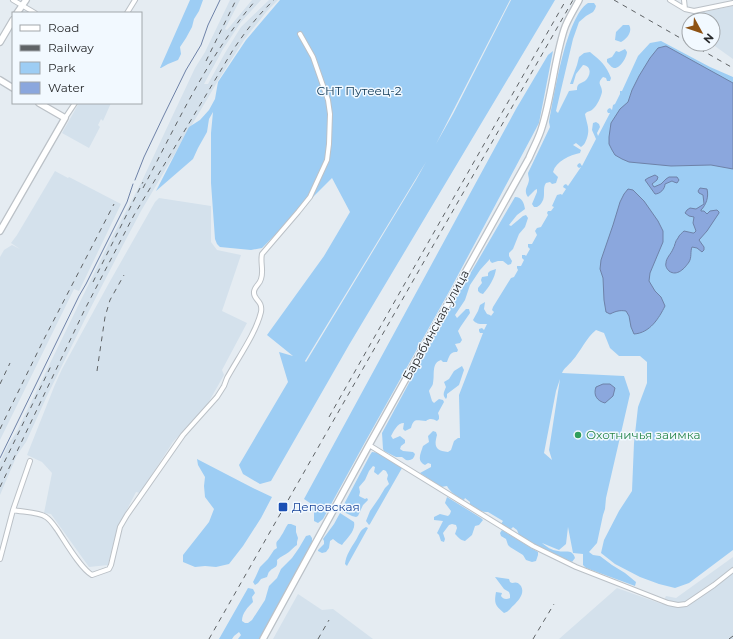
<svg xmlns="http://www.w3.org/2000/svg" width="733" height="639" font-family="Montserrat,sans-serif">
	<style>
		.built { fill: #d4e1ec }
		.green { fill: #9dcdf4; fill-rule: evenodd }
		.water { fill: #8ba7dd; stroke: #6e82a8 }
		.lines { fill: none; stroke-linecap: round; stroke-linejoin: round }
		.stream { stroke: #6e82a8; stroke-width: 1 }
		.street-casing { stroke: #bbc1c7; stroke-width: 6 }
		.secondary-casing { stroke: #bbc1c7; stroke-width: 8 }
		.street { stroke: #fff; stroke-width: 4 }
		.secondary { stroke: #fff; stroke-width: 5.5 }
		.rail { stroke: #5f6366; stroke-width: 1; stroke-dasharray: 5 5; stroke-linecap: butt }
		.leisure-dot { fill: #2e9e5b; stroke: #f2f9ff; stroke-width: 1.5 }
		.transit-dot { fill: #1a4fb4; stroke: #f2f9ff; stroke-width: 1.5 }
		.labels { text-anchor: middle; stroke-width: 3; stroke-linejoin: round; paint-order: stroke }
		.park-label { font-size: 12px; fill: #0b3553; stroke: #f2f9ff }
		.street-label { font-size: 12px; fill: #292b2d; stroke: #f2f9ff }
		.leisure-label { font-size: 12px; fill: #27864d; stroke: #f2f9ff; text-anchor: start }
		.transit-label { font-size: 12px; fill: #164399; stroke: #f2f9ff; text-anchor: start }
	</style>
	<rect width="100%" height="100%" fill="#e5ecf2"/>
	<path class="built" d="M230,0H240L225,29L227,30L252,0H261L241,22L223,49L204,84H208L225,53L241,27L269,0H278L267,11L244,40L219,79L141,211L123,245L89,311L47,396L26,442L17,455L0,495V462L8,445L16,433L77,308L109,243L141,183L195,68L205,52Z
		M733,6V59L712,44H713V20H700L699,13Z
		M79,103H111L103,121L101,119L98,125L100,127L89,148L62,133Z
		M55,171L68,178L69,177L121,204L79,291L74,289L0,440V257L4,250L12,245L20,249L11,243L17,235Z
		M159,198L211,206V242L217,250L241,255L222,311L247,323L222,370L224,375L207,405L173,442L140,493L136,492L117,529L108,565L89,567L51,514L44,513L52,473L42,462L27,455L54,387L62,369L109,283L155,202Z
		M733,557V639H559L617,588L662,604L666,596L676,598Z
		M298,594L322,610L333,609L373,639H273Z"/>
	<path class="green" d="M190,0H203L199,11L194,19L192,27L186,38L180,47L181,54L178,60L168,64L161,68H160Z
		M280,0H510L436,144L453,114L511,0H555L349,345L271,481L260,484L243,474L239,465L288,382L279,352L293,356L267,335L324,256L350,212L332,178L262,248L251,250L220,247L217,244L215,239L211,183V133L213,112L209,119L207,132L198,148L193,159L156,191L189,127L200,120L209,110L215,99L218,82L246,40ZM426,162L416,180L306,362L305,361Z
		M588,3H594L596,6L595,9L593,12L586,16L579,22L573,39L556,111L558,113L569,91L577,90C577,87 577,86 579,84C581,83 583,82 585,81C591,76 592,66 583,65L576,74L573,84H570L577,65L579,57L584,53L590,52C601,61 606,65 611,78L610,81H607L606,78L603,77C596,84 602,84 602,92C601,97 597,106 593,109C591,111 589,111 587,112L585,114C587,125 590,128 587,138C585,143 585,144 581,147L576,143L573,145L581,150L580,153C570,155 556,161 553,172L558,177L556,183L552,184L550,182L546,183C542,188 546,196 542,202C541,204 539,206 537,207H534L532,204L537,192V189L535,190L528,197C523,190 528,187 529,180C529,178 528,175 528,173L550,127L549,122C554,96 566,17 588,3Z
		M623,25H629C633,31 627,39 621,42L615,40L616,32Z
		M661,41L710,67L733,77V550L689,583L675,588L659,584L640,577L615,564L601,553L604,540L619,511L632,491L634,443L638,407L647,383V362L640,356H619L610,348L604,333L596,330C586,338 581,351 572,361C569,365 564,368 562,373L624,376L630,394L606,498L605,509L603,515L597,543L589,552L593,555L600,556L612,565L625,573L636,582L635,586L586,568L583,565V554L573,553L568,527L566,544L559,550L542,543C547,547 551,550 558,551C565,553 572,548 575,558L572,562L531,543L519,535L517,530L513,527L511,529H509L501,524L503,521L488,512C481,513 475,507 470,504V502L465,498L464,500C457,497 450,492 447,486L441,487L420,473L431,467V464L428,463L425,465C416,461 421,453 423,446L429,442L428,436L433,431L436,432L437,435C434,446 435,451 448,452L451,450L454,441L458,438H460L459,395L483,333H480L479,331V329L482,328L484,330L487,324C482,324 477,325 473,320L478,311L480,305L485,302L484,309L487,314L490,315L491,316L494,312L492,310L493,307L511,278L514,277L518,270L517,268V266H521L524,260L522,258V255H525L526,256L530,249L528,247V244H532L537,235L535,231L537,228L541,227L548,215L547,213L548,211H551L554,207L552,206L557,195L561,194L562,195L566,189L563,187L564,185L566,184L568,186L581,167L579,168L577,166L578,164L580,163L582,166L596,139L592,130L593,123L596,122L599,124L600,127L597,133L598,136L610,113H608L607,111L608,109L610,108L612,110L613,105L615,104L620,94V91H622L638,56L650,43ZM560,379L549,450L552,460L544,453L556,391Z
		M625,49L627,52C627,57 620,69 614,68C612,68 609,64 607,62V59L612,57L616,51L619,52Z
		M553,51L539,123L450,290L364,444L323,519L318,523L314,521V512L310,507V503L304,499L516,109L548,55Z
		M515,197C522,197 524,203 525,209L517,215L509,225L511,226L523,216L526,215L528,218L525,227L519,234L513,249L509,253V256L512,261L511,264L508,265L503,261H498L492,263L490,261V259L480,270L470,285L465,300L455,315L457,318L466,309H469L470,313L461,326L458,331L462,340L460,343L455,344L458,350L457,352C450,351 449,357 447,362H443L441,360C431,363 435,375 433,383C433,386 430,388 429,391L432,401L434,403L439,399L443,400L444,402L438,413L439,416V419L437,421C433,419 430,418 426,421C417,421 414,417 411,428L405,431L403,429L404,423C397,423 394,431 391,436L393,439L400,436L405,440V443L401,446L400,449L403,451L413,452L415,454C414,459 411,461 406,460L402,457H396L384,451L383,449L382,433L442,322Z
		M496,269C495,278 489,287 483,294L480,293L478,291V288L482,283L481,280L482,277L488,276V273L490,271Z
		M462,366L464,370L459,385L447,394V397L446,399C442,395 444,392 446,387L444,382L449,379L454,371Z
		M372,452C383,452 394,462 402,468L370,524L369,525L366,521L370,511L379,498L385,488L389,484L387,479L388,475L386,471L384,470H383L378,475L374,472L375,467L373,466L369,471L365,480L359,487L360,492L359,496L365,499L367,498L368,500L363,505L358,516L356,517L352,516L342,511V508L370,455Z
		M197,459L251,487L272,497L261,518L243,546L229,564L216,567L205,566L195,567L183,562V555L209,522L214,509L205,497L204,486L205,477L198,465Z
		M447,497L481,518L483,520L479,525L475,526L472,535L465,541C460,540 458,537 455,534L457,528L456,525L452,524L449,525L443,533L445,539L444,542L441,541L439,535L437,533L443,521L434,520V517L440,514L448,516L450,514L451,511L445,503Z
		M340,513L354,522C356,531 347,538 342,545L338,543L333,539L330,541L329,548L326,552L322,553L318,551V550L324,544V541L323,539L334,524Z
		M288,524H291L296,526V532L298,538L297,542V545C294,547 292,549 289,552C285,555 281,556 277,560C278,569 274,566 270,571C268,572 268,575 267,577L261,579L258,583L255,585L253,582L256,576L260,567L268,559L274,550L277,548C275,540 278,542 281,536C284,532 285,528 288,524Z
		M366,527L368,528L348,564L347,566L345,564C346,555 351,548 356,540C359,535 360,530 366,527Z
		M502,530L538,552V555L536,561L532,562L526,560L523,555L510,547L508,545L506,539L501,536L500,533Z
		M310,535L312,538V543L260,639H238L241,635L239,632L234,636L232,639H219L248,588L253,589L255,593L252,597L253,602C248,607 242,613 242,621L245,623H248L252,620L265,600L269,586L277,578L281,569L292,558L299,548L306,536Z
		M495,577L509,579L510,582L512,583C516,582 518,582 521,586C525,593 519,600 514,605C510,608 509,612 504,613C495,605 494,604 496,592L502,593L501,596C503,599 506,600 510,598V595L509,592L504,589Z"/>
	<path class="water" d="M666,46L733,83V169L711,165L671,166L629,162L622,159L615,155L612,150L609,144V137L611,123L620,109L628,102L632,90L639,76L650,58L658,48Z
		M655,175L658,177L657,180L652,184L654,187L661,184L666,179L669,177H677L679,180L677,183L674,182L672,181L665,184C665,189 660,194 655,194L645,180L648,178Z
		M700,188L707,189C709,197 706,205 701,210V211H704L707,214L710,211L717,210L719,212V213L707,231L699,240L704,247V250L702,252L697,248L692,247C690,252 692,257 689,262C685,268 677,277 669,271C667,269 665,266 666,263C666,258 671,254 673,249C675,246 675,241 678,238C679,235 682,233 684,231L693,233H694L696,231L693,223L694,217L689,216L685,213L687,210L690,208L696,209L704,204L703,195L699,193L698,191Z
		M628,189L633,190L644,201L658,221L663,231V242L650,273L649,281L655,291L661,297L665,306C659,318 650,333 634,334L631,327L629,316L626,311C620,310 616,311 610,314L606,312L604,300L603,278L600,269L601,260L613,225L620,202L624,194Z
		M603,384H610L615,388L613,396L605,403C597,401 593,395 596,387Z"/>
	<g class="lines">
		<path class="stream" d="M135,180L144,157L164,115L186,70L201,45L208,25L220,0
			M0,458L79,296L86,284L127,202L133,184"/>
		<defs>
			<path id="street" d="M13,0L35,13
				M670,0L685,9L694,11L733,3
				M684,0L685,9
				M127,13L135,0
				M65,118L75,103
				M369,445L533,546L576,567L668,603L678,605L686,604L714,585L733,570
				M13,510C22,512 39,512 46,517C51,520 55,527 58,531C66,543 81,569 92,575L109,569L111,565L120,527L127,515L139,498L183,435L217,397L224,386L227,378C238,358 256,333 261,312C263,300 253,300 254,292C254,287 260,284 261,279C264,271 260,262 262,254L298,212L310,197L327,160L329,144L330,114L328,100L313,57L300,34
				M0,559L13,510L30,461"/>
			<path id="secondary" d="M17,13L26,0
				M0,42L13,20
				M0,80L13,88
				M0,231L65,118L39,103
				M263,639L369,445L529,158C533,148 539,138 542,127C552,95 554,62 564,30C567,20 574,10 579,0"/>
		</defs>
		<use href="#street" class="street-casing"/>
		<use href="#secondary" class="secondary-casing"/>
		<use href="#street" class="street"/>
		<use href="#secondary" class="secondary"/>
		<path class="rail" d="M614,0L689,43
			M691,44L733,68
			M206,61L236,0
			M143,188C177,124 208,55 256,0
			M93,282L143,182
			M97,371L105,317L110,300L124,275
			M0,384L10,363
			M329,417L566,0
			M0,429L43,341L114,204
			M0,471L51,366
			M0,487L85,309L134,215L233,50C245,32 258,15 274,0
			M209,639L573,0
			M318,639L329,620
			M533,639L554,604
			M729,639L733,636"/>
	</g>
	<circle class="leisure-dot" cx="578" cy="435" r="4"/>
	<rect class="transit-dot" x="278" y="502" width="10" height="10" rx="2"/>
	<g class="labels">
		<g class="park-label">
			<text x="359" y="95">СНТ Путеец-2</text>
		</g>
		<g class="street-label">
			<text transform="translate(436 325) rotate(-61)" y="4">Барабинская улица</text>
		</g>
		<g class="leisure-label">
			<text x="586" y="439">Охотничья заимка</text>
		</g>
		<g class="transit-label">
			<text x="292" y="511">Деповская</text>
		</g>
	</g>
	<rect x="12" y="12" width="130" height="92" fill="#f2f9ff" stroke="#a2a7ab"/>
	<rect x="20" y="25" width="20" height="6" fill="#ffffff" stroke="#a2a7ab"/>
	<text x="48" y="32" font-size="12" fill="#292b2d">Road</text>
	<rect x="20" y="45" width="20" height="6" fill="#5f6366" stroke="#a2a7ab"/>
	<text x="48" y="52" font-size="12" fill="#292b2d">Railway</text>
	<rect x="20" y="62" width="20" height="12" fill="#9dcdf4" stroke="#a2a7ab"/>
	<text x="48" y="72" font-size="12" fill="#292b2d">Park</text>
	<rect x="20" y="82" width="20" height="12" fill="#8ba7dd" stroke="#a2a7ab"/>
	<text x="48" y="92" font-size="12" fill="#292b2d">Water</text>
	<g transform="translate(701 32) rotate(130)"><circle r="19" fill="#f2f9ff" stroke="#a2a7ab"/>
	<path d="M0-3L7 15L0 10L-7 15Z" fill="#8e5213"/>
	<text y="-6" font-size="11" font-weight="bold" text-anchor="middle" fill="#292b2d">N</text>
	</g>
</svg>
